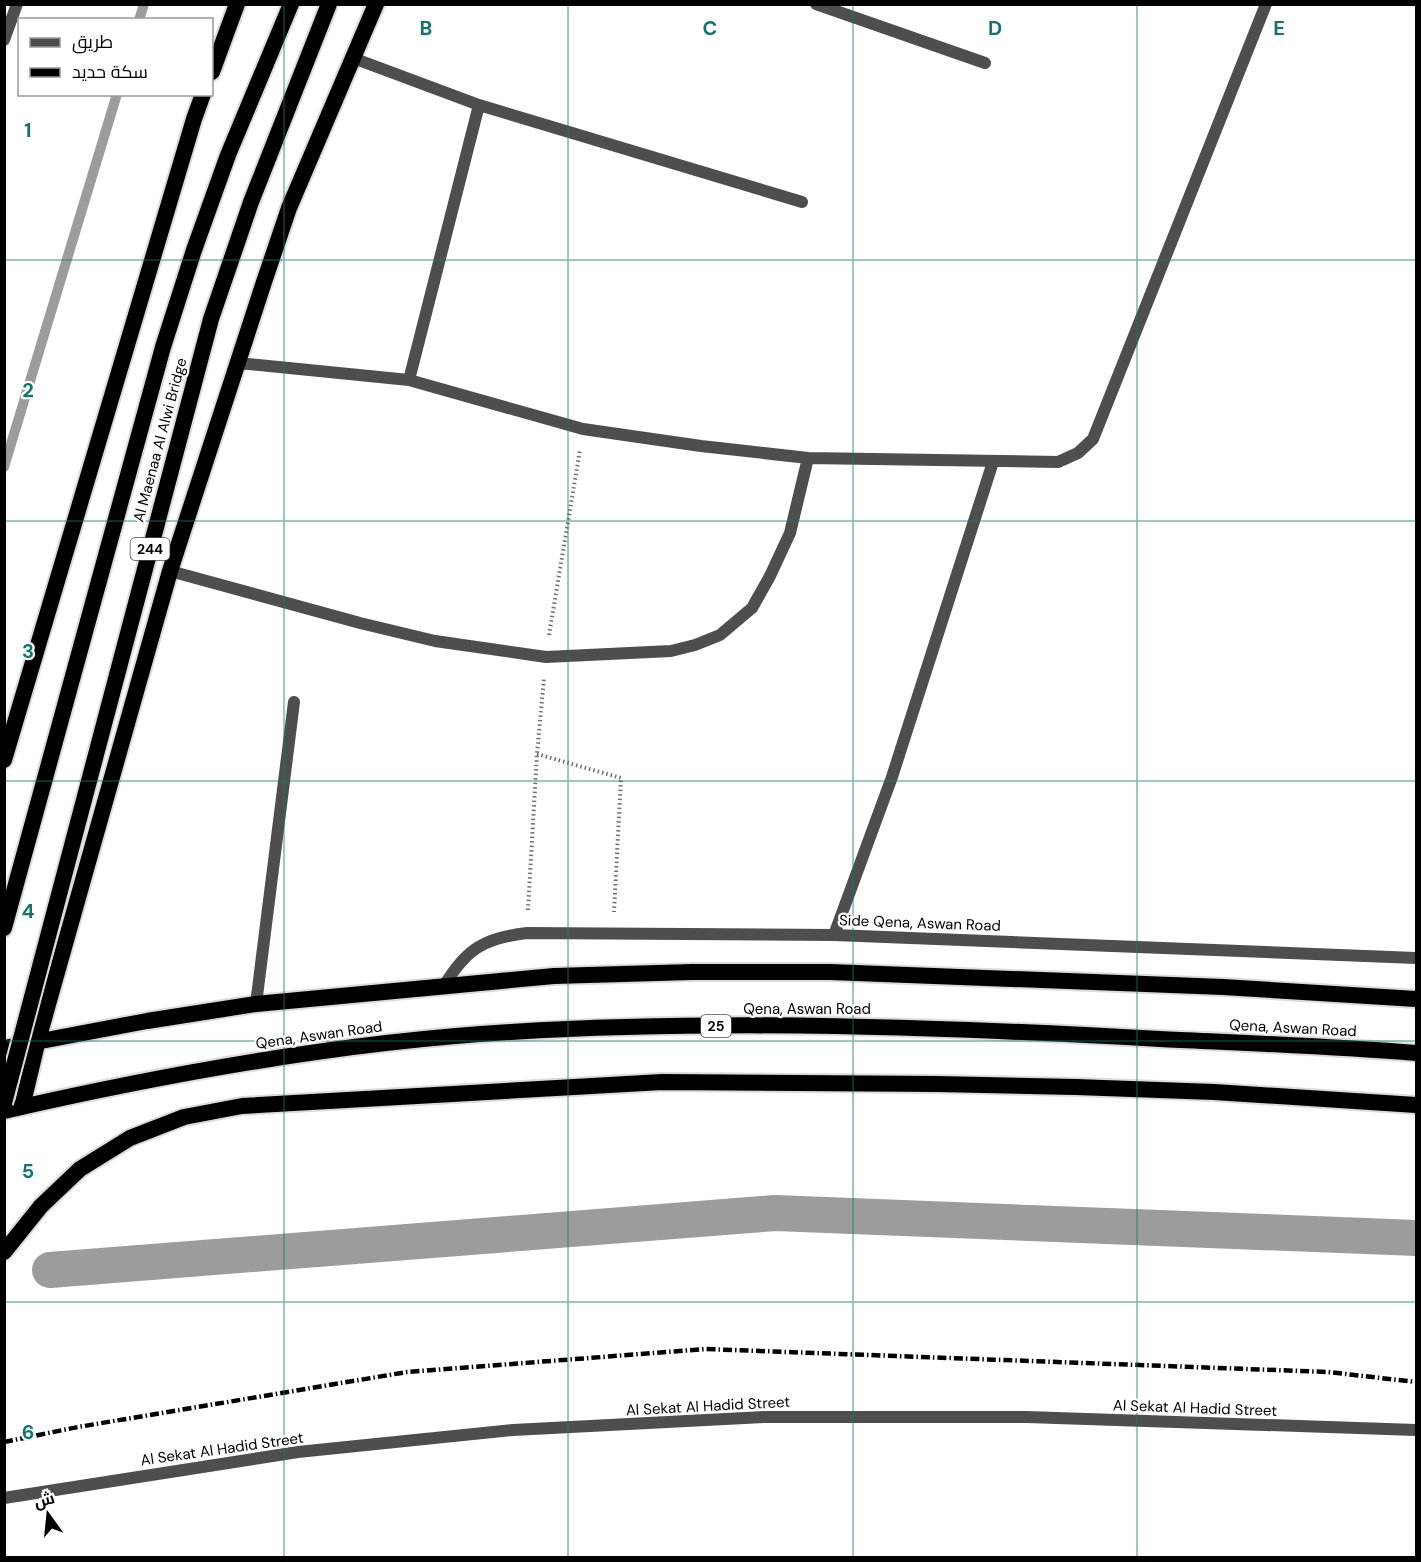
<svg xmlns="http://www.w3.org/2000/svg" width="1421" height="1562" font-family="'DM Sans',Cairo,sans-serif">
	<style>
		.lines { fill: none; stroke-linecap: round; stroke-linejoin: round }
		.stream { stroke: #9c9c9c; stroke-width: 10 }
		.canal { stroke: #9c9c9c; stroke-width: 36 }
		.trunk-casing { stroke: #dbdbdb; stroke-width: 20 }
		.path { stroke: #707070; stroke-width: 4; stroke-dasharray: 1.5 3; stroke-linecap: butt }
		.service { stroke: #4e4e4e; stroke-width: 12 }
		.minor { stroke: #4e4e4e; stroke-width: 12 }
		.tertiary { stroke: #4e4e4e; stroke-width: 12 }
		.trunk { stroke: #000; stroke-width: 16 }
		.rail { stroke: #000; stroke-width: 4.5; stroke-dasharray: 9 3 1.5 3; stroke-linecap: butt }
		.trunk-bridge-casing { stroke: #dbdbdb; stroke-width: 20; stroke-linecap: butt }
		.trunk-bridge { stroke: #000; stroke-width: 16 }
		.grid { fill: none; stroke: #0f766e; stroke-width: 1.5; stroke-opacity: 0.55 }
		.labels { text-anchor: middle; stroke-width: 4.5; stroke-linejoin: round; paint-order: stroke }
		.shield { fill: #fff; stroke: #4c4c4c; stroke-width: 1.5 }
		.shield-label { font-size: 14px; font-weight: bold; fill: #000 }
		.street-label { font-size: 15px; fill: #000; stroke: #fff }
		.grid-label { font-size: 20px; text-anchor: middle; font-weight: bold; fill: #0f766e; stroke: #fff; stroke-width: 4.5; stroke-linejoin: round; paint-order: stroke }
	</style>
	<rect width="100%" height="100%" fill="#fff"/>
	<g class="lines">
		<path class="stream" d="M139,20L144,4
			M4,467L117,94"/>
		<path class="canal" d="M50,1270L775,1213L1416,1238"/>
		<defs>
			<path id="trunk" d="M212,72L237,4
				M4,760L194,119L203,94
				M4,928L163,347L194,250L228,155L291,4
				M4,1048L147,1021L256,1004L554,976L692,972H830L1223,987L1416,999
				M22,1107L38,1040L170,571L263,285L289,208L376,4
				M4,1111C170,1073 342,1042 511,1032C727,1019 944,1027 1160,1039C1246,1043 1331,1046 1416,1053
				M4,1252L41,1206L80,1169L130,1138L184,1117L242,1106L662,1082L937,1084L1076,1087L1214,1092L1416,1105"/>
		</defs>
		<use href="#trunk" class="trunk-casing"/>
		<path class="path" d="M549,635L580,450
			M537,754L621,778L614,912
			M528,910L537,754L544,678"/>
		<path class="service" d="M256,1004L294,702"/>
		<path class="minor" d="M816,4L985,63
			M4,40L17,4
			M353,58L479,105L802,202
			M238,363L409,380L583,429L701,446L808,458
			M409,380L479,105
			M170,571L360,623L435,641L546,657L671,651L695,645L720,635L752,608L770,576L790,533L808,458L1058,462L1078,453L1093,439L1266,4
			M834,935L892,777L993,462"/>
		<path class="tertiary" d="M444,986C466,949 484,938 527,933L834,935L1416,958
			M4,1498L298,1452L513,1430L764,1417H1027L1416,1430"/>
		<use href="#trunk" class="trunk"/>
		<path class="rail" d="M4,1442L78,1427L407,1372L706,1349L1328,1372L1416,1382"/>
		<defs>
			<path id="trunk-bridge" d="M4,1103L211,319L251,202L329,4"/>
		</defs>
		<use href="#trunk-bridge" class="trunk-bridge-casing"/>
		<use href="#trunk-bridge" class="trunk-bridge"/>
	</g>
	<path class="grid" d="M284,4V1558M568,4V1558M853,4V1558M1137,4V1558M4,260H1416M4,521H1416M4,781H1416M4,1041H1416M4,1302H1416"/>
	<g class="labels">
		<g class="shield">
			<rect x="130.5" y="538" width="39" height="22" rx="4.5"/>
			<rect x="701" y="1015" width="30" height="22" rx="4.5"/>
		</g>
		<g class="shield-label">
			<text x="150" y="554">244</text>
			<text x="716" y="1031">25</text>
		</g>
		<g class="street-label">
			<text transform="translate(160 440) rotate(-75)" y="5">Al Maenaa Al Alwi Bridge</text>
			<text transform="translate(920 923) rotate(2)" y="5">Side Qena, Aswan Road</text>
			<text x="807" y="1014">Qena, Aswan Road</text>
			<text transform="translate(1293 1028) rotate(3)" y="5">Qena, Aswan Road</text>
			<text transform="translate(319 1035) rotate(-8)" y="5">Qena, Aswan Road</text>
			<text transform="translate(708 1406) rotate(-3)" y="5">Al Sekat Al Hadid Street</text>
			<text transform="translate(1195 1408) rotate(2)" y="5">Al Sekat Al Hadid Street</text>
			<text transform="translate(222 1449) rotate(-8)" y="5">Al Sekat Al Hadid Street</text>
		</g>
	</g>
	<g class="grid-label">
		<text x="426" y="35">B</text>
		<text x="710" y="35">C</text>
		<text x="995" y="35">D</text>
		<text x="1279" y="35">E</text>
		<text x="28" y="137">1</text>
		<text x="28" y="397">2</text>
		<text x="28" y="658">3</text>
		<text x="28" y="918">4</text>
		<text x="28" y="1178">5</text>
		<text x="28" y="1439">6</text>
	</g>
	<rect width="1421" height="1562" fill="none" stroke="#000000" stroke-width="12"/>
	<rect x="18" y="18" width="195" height="78" fill="#ffffff" stroke="#999999" stroke-width="1.5"/>
	<rect x="30" y="38" width="30" height="9" fill="#4e4e4e" stroke="#999999" stroke-width="1.5"/>
	<text x="72" y="48" font-size="18" fill="#000000">طريق</text>
	<rect x="30" y="68" width="30" height="9" fill="#000000" stroke="#999999" stroke-width="1.5"/>
	<text x="72" y="78" font-size="18" fill="#000000">سكة حديد</text>
	<g transform="translate(48 1514) rotate(345)" stroke="#ffffff" stroke-width="4.5" paint-order="stroke">
	<path d="M0-4.5L10 22L0 15L-10 22Z" fill="#000000"/>
	<text y="-9" font-size="16" font-weight="bold" text-anchor="middle" fill="#000000">ش</text>
	</g>
</svg>
